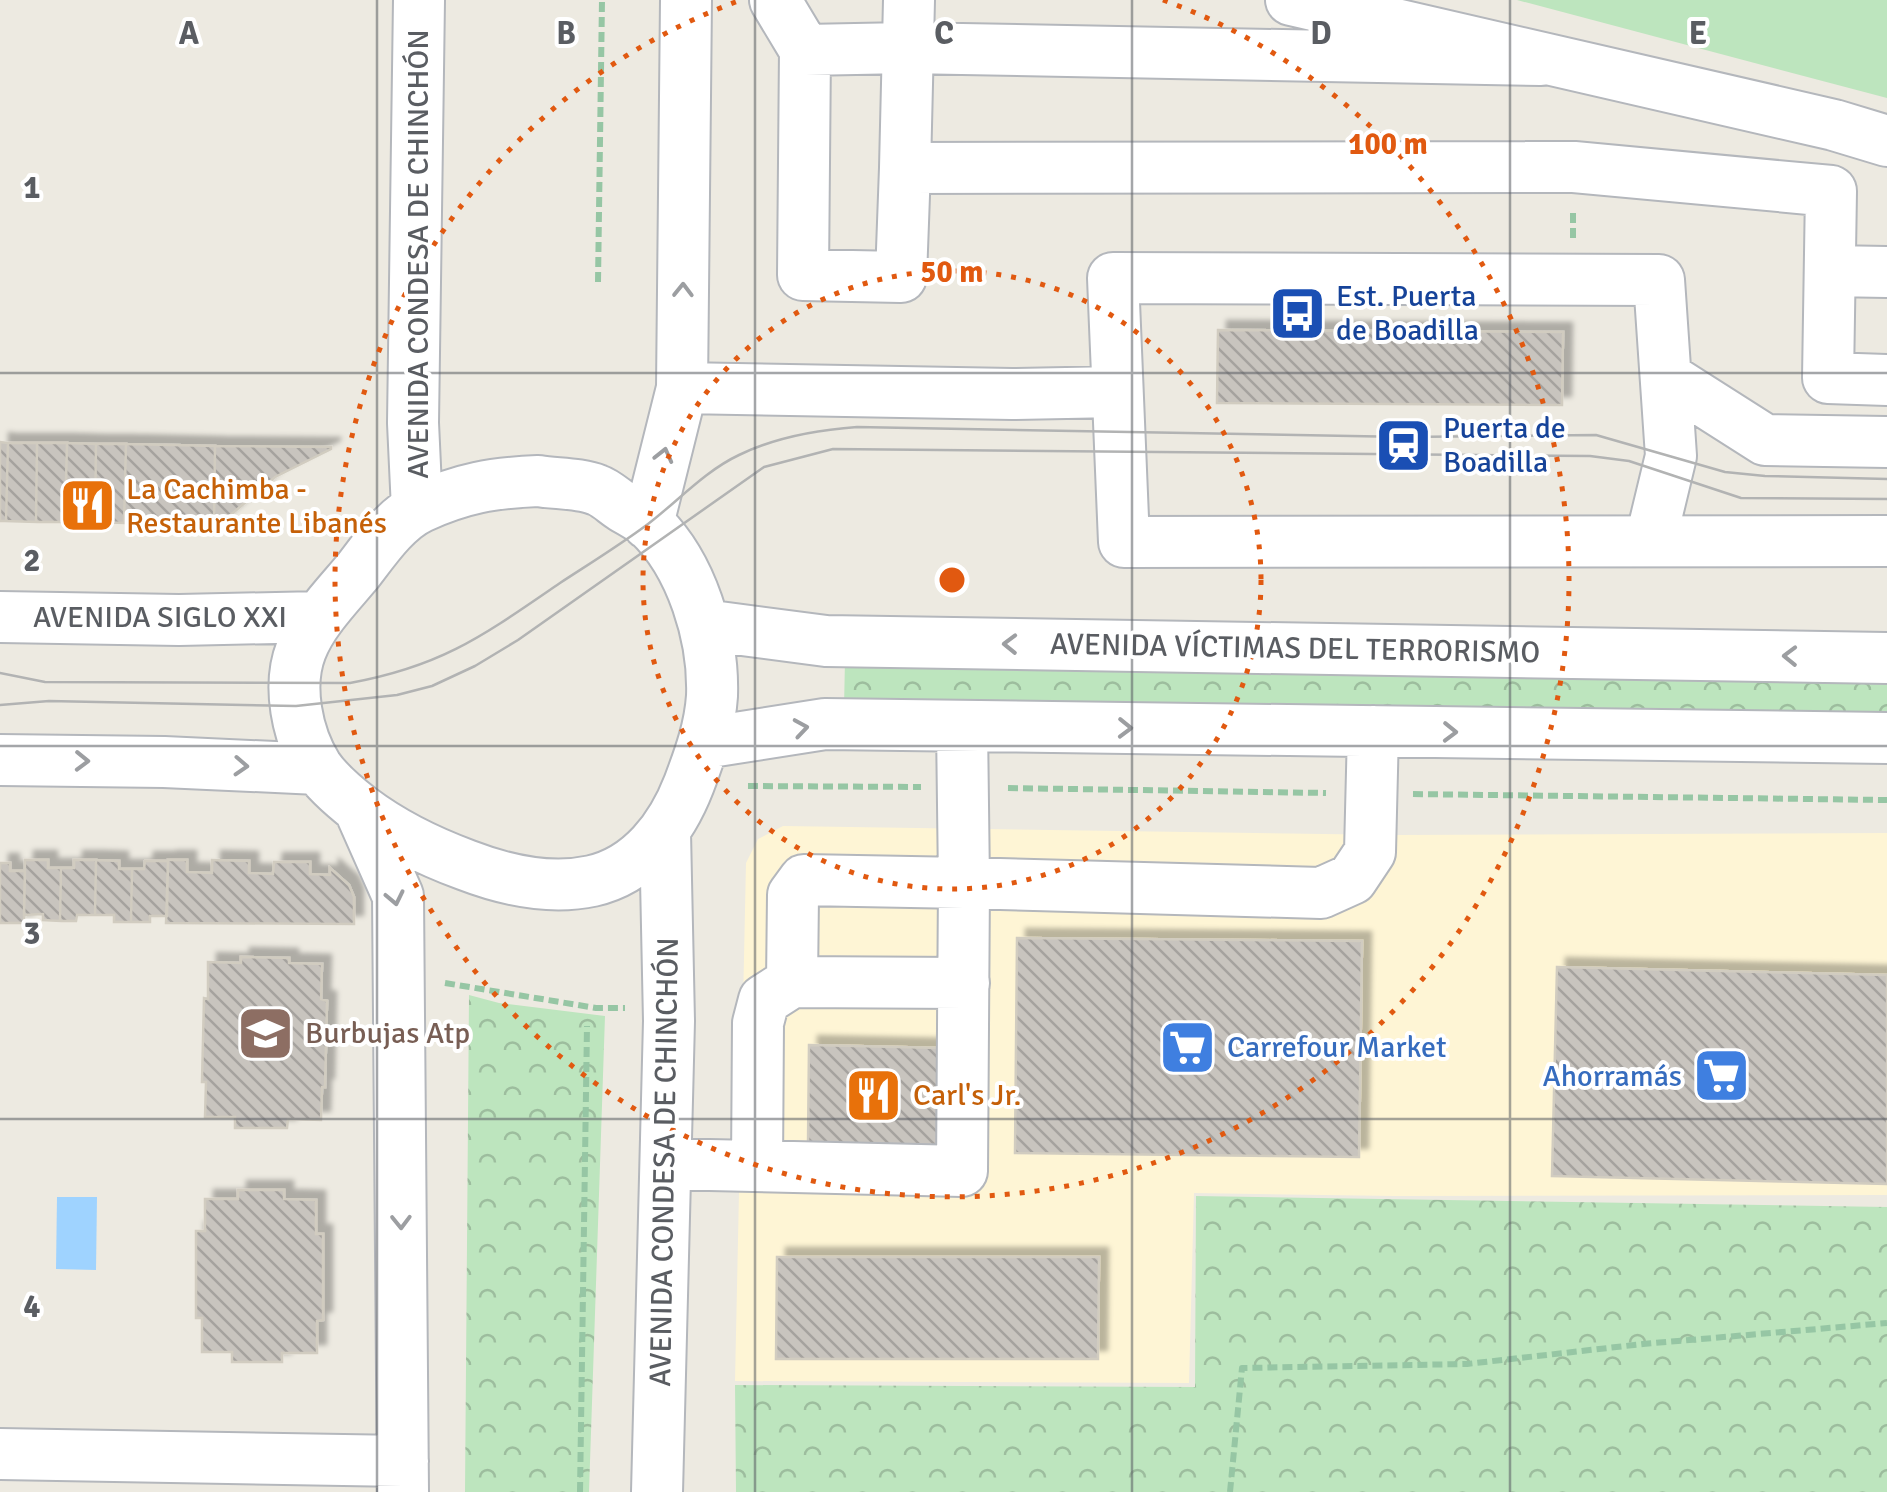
<svg xmlns="http://www.w3.org/2000/svg" width="1887" height="1492" font-family="Signika,sans-serif">
	<style>
		.commercial { fill: #fef5d5 }
		.grass { fill: #bde5be }
		.park { fill: url(#park-crowns) }
		.water { fill: #9fd3ff }
		.building { fill: url(#building-back-hatch); stroke: #d1ccc0; stroke-width: 2.5; filter: url(#shadow) }
		.lines { fill: none; stroke-linecap: round; stroke-linejoin: round }
		.minor-casing { stroke: #b4b7bc; stroke-width: 54 }
		.path { stroke: #96c6a4; stroke-width: 6; stroke-dasharray: 10 5; stroke-linecap: butt }
		.minor { stroke: #fff; stroke-width: 50 }
		.tram { stroke: #b2b3b3; stroke-width: 2.5 }
		.oneway { stroke: #9c9ea1 }
		.grid { fill: none; stroke: #5a5d62; stroke-width: 2.5; stroke-opacity: 0.55 }
		.ring { fill: none; stroke: #e15910; stroke-width: 5; stroke-dasharray: 5 10 }
		.labels { text-anchor: middle; stroke-width: 8; stroke-linejoin: round; paint-order: stroke }
		.street-label { font-size: 30px; fill: #5a5d62; stroke: #fff }
		.transit-label { font-size: 30px; fill: #164399; stroke: #fff; text-anchor: start }
		.food-label { font-size: 30px; fill: #c56008; stroke: #fff; text-anchor: start }
		.education-label { font-size: 30px; fill: #785e54; stroke: #fff; text-anchor: start }
		.shop-label { font-size: 30px; fill: #366cbe; stroke: #fff; text-anchor: start }
		.grid-label { font-size: 32px; text-anchor: middle; font-weight: bold; fill: #5a5d62; stroke: #fff; stroke-width: 8; stroke-linejoin: round; paint-order: stroke }
		.centre { fill: #e15910; stroke: #fff; stroke-width: 5 }
		.ring-label { font-size: 30px; text-anchor: middle; font-weight: bold; fill: #e15910; stroke: #fff; stroke-width: 8; stroke-linejoin: round; paint-order: stroke }
	</style>
	<defs>
		<pattern id="park-crowns" width="20" height="18" patternUnits="userSpaceOnUse" patternTransform="scale(2.5)"><rect width="20" height="18" fill="#bde5be"/><path d="M2 6a3 3 0 1 1 6 0M12 15a3 3 0 1 1 6 0" fill="none" stroke="#9dbd9e"/></pattern>
		<pattern id="building-back-hatch" width="6" height="6" patternUnits="userSpaceOnUse" patternTransform="scale(2.5)"><rect width="6" height="6" fill="#c8c4be"/><path d="M-1 5l2 2M0 0l6 6M5-1l2 2" fill="none" stroke="#a5a29e"/></pattern>
		<filter id="shadow"><feDropShadow dx="9" dy="-9" stdDeviation="2.5" flood-color="#0004"/></filter>
	</defs>
	<rect width="100%" height="100%" fill="#edeae1"/>
	<path class="commercial" d="M783,826L1395,835L1887,833V1195L1395,1196L1194,1193L1189,1383L735,1381L746,863L758,839Z"/>
	<path class="grass" d="M1517,0H1887V98Z"/>
	<path class="park" d="M845,659L1887,676V721L844,708Z
		M469,995L499,1003L605,1016L589,1492H465Z
		M1196,1196L1887,1207V1492H736L735,1385L1195,1387Z"/>
	<path class="water" d="M57,1197H97L96,1270L56,1269Z"/>
	<path class="building" d="M1218,330L1563,332L1562,405L1217,403Z
		M0,442L8,443L6,521H0Z
		M8,443H37L36,522L6,521Z
		M37,443H67L65,522H36Z
		M67,443L96,444L95,522H65Z
		M96,444H126L124,523L95,522Z
		M126,444L215,446L214,524L124,523Z
		M215,446L331,447V449L275,477L220,524H214Z
		M25,860H48V868H61L60,921L43,920V914L24,915Z
		M74,860H96L95,915H77L76,921H60L61,868H74Z
		M96,860L119,861V869H132L131,922H114V915H95Z
		M168,860H187V872L212,873V860L249,861V873L273,874L274,862H310V874L330,875V868L349,885L354,897V924L166,923Z
		M145,861H168L167,916H150V922H131L132,869H144Z
		M0,863H10V871H25L24,923H0Z
		M1017,938L1362,941L1359,1157L1015,1153Z
		M241,957L289,958V963L322,964L321,999L327,1001L325,1087H322L321,1120L288,1119L287,1128H235V1117H205L206,1082H202L204,998L208,999V962L241,963Z
		M1557,967L1887,975V1184L1552,1176Z
		M809,1045L940,1048L938,1151L881,1150V1144L808,1143Z
		M238,1190H284V1199L316,1200V1234H323V1320L317,1321V1353H282V1362H232V1352H202V1318H196V1231H205V1199H238Z
		M777,1257H1099L1098,1359H776Z"/>
	<g class="lines">
		<defs>
			<path id="minor" d="M775,0L805,50L803,275L901,277L905,168L1574,167L1831,191L1828,378L1887,380
				M1291,0L1834,125L1887,141
				M805,50L906,48L1541,60
				M905,168L909,0
				M1830,271L1887,272
				M1666,377L1765,440L1887,442
				M682,388L1012,394L1117,392
				M538,481C556,484 580,483 597,490C606,493 615,502 623,507C631,512 641,517 648,523C692,564 714,638 712,696C710,727 700,755 689,784C672,828 641,870 592,881C551,890 505,880 466,865C428,851 393,834 360,809C346,798 327,782 317,767C297,735 287,686 301,650C312,621 338,595 358,571C375,549 395,519 421,507C463,488 492,483 538,481Z
				M417,509L413,423L419,0
				M648,524L682,388L686,0
				M1651,539L1671,456L1659,280L1113,278L1124,542L1887,541
				M0,617L179,620L320,617
				M704,625L826,641L1887,658
				M962,726L964,883L804,880L793,895L792,982L964,983
				M704,743L825,724L1887,738
				M0,760L164,762L318,769
				M359,808L398,896L403,1492
				M666,1164L962,1171L964,883L1321,893L1352,879L1370,852L1373,731
				M757,1166L758,1023L764,1000L792,982
				M0,1454L403,1461
				M657,1492L669,1021L665,832"/>
		</defs>
		<use href="#minor" class="minor-casing"/>
		<path class="path" d="M1573,238V211
			M598,282L602,0
			M748,786L921,787
			M1008,788L1326,793
			M1413,794L1887,800
			M445,983L596,1008H625
			M580,1492L587,1026
			M1230,1492L1242,1368L1467,1364L1643,1344L1887,1323"/>
		<use href="#minor" class="minor"/>
		<path class="tram" d="M0,673L45,682L350,683C443,666 484,635 560,583C589,564 620,545 648,524C678,501 705,471 739,455C776,437 816,430 857,427L1405,437L1596,435L1725,472L1765,476L1887,479
			M0,705L49,701L296,706L397,695L432,686L475,666L518,640L764,467L833,449L1590,456L1629,461L1741,498L1887,499"/>
	</g>
	<defs><path id="oneway-chevron" d="M-2-3.5L2.5 0L-2 3.5" fill="none" stroke-width="1.6" stroke-linecap="round" stroke-linejoin="round" transform="scale(2.5)"/></defs>
	<g class="oneway">
		<use href="#oneway-chevron" transform="translate(683 290) rotate(-89)"/>
		<use href="#oneway-chevron" transform="translate(664 455) rotate(-76)"/>
		<use href="#oneway-chevron" transform="translate(1010 644) rotate(-179)"/>
		<use href="#oneway-chevron" transform="translate(1790 656) rotate(-179)"/>
		<use href="#oneway-chevron" transform="translate(801 728) rotate(-9)"/>
		<use href="#oneway-chevron" transform="translate(1125 728) rotate(1)"/>
		<use href="#oneway-chevron" transform="translate(1450 732) rotate(1)"/>
		<use href="#oneway-chevron" transform="translate(82 761) rotate(1)"/>
		<use href="#oneway-chevron" transform="translate(241 766) rotate(3)"/>
		<use href="#oneway-chevron" transform="translate(395 898) rotate(78)"/>
		<use href="#oneway-chevron" transform="translate(401 1222) rotate(89)"/>
	</g>
	<path class="grid" d="M377,0V1492M755,0V1492M1132,0V1492M1510,0V1492M0,373H1887M0,746H1887M0,1119H1887"/>
	<g class="ring">
		<circle cx="952" cy="580" r="309"/>
		<path d="M1163 0A617 617 0 1 1 741 0"/>
	</g>
	<defs>
		<symbol id="bus-square" viewBox="-11 -11 22 22"><rect x="-9" y="-9" width="18" height="18" rx="4" fill="#1a4fb4" stroke="#fff"/><path d="M-5-6H5V4H4V6H2V4H-2V6H-4V4H-5ZM-3.5-4V0h7V-4ZM-3.5 1.2v1.5H-2V1.2ZM2 1.2v1.5H3.5V1.2Z" fill="#fff"/></symbol>
		<symbol id="station-square" viewBox="-11 -11 22 22"><rect x="-9" y="-9" width="18" height="18" rx="4" fill="#1a4fb4" stroke="#fff"/><path d="M-3-6H3Q5-6 5-4V2Q5 4 3 4L4.5 6H3L1.5 4h-3L-3 6H-4.5L-3 4Q-5 4-5 2V-4Q-5-6-3-6ZM-3.5-4v3h7v-3ZM-3.5 1v1.5H-2V1ZM2 1v1.5H3.5V1Z" fill="#fff"/></symbol>
		<symbol id="restaurant-square" viewBox="-11 -11 22 22"><rect x="-9" y="-9" width="18" height="18" rx="4" fill="#e8710a" stroke="#fff"/><path d="M-5-6h1v4h1v-4h1v4h1v-4h1v5L-1.5 .5V6h-2V.5L-5-1ZM5-6V6H3V1.5H1.5Q1.5-4 5-6Z" fill="#fff"/></symbol>
		<symbol id="school-square" viewBox="-11 -11 22 22"><rect x="-9" y="-9" width="18" height="18" rx="4" fill="#8d6e63" stroke="#fff"/><path d="M0-5L7-2L0 1L-7-2ZM-4 1L0 2.5L4 1V4Q0 6-4 4Z" fill="#fff"/></symbol>
		<symbol id="supermarket-square" viewBox="-11 -11 22 22"><rect x="-9" y="-9" width="18" height="18" rx="4" fill="#3f7fe0" stroke="#fff"/><path d="M-6-5.5h2.5l.6 2H6L4.5 2H-2.5L-4.4-4H-6ZM-1.5 3.2a1.3 1.3 0 1 0 .1 0ZM3 3.2a1.3 1.3 0 1 0 .1 0Z" fill="#fff"/></symbol>
	</defs>
	<g fill-rule="evenodd">
		<use href="#bus-square" x="1266" y="282" width="63" height="63"/>
		<use href="#station-square" x="1372" y="414" width="63" height="63"/>
		<use href="#restaurant-square" x="56" y="474" width="63" height="63"/>
		<use href="#school-square" x="234" y="1002" width="63" height="63"/>
		<use href="#supermarket-square" x="1156" y="1016" width="63" height="63"/>
		<use href="#supermarket-square" x="1690" y="1044" width="63" height="63"/>
		<use href="#restaurant-square" x="842" y="1064" width="63" height="63"/>
	</g>
	<g class="labels">
		<g class="street-label">
			<text transform="translate(418 254) rotate(-90)" y="10">AVENIDA CONDESA DE CHINCHÓN</text>
			<text x="160" y="627">AVENIDA SIGLO XXI</text>
			<text transform="translate(1295 648) rotate(1)" y="10">AVENIDA VÍCTIMAS DEL TERRORISMO</text>
			<text transform="translate(664 1162) rotate(-89)" y="10">AVENIDA CONDESA DE CHINCHÓN</text>
		</g>
		<g class="transit-label">
			<text x="1336" y="306">Est. Puerta<tspan x="1336" dy="34">de Boadilla</tspan></text>
			<text x="1443" y="438">Puerta de<tspan x="1443" dy="34">Boadilla</tspan></text>
		</g>
		<g class="food-label">
			<text x="126" y="499">La Cachimba -<tspan x="126" dy="34">Restaurante Libanés</tspan></text>
			<text x="913" y="1105">Carl's Jr.</text>
		</g>
		<g class="education-label">
			<text x="305" y="1043">Burbujas Atp</text>
		</g>
		<g class="shop-label">
			<text x="1227" y="1057">Carrefour Market</text>
			<text x="1682" y="1086" text-anchor="end">Ahorramás</text>
		</g>
	</g>
	<g class="grid-label">
		<text x="189" y="44">A</text>
		<text x="566" y="44">B</text>
		<text x="944" y="44">C</text>
		<text x="1321" y="44">D</text>
		<text x="1698" y="44">E</text>
		<text x="32" y="198">1</text>
		<text x="32" y="571">2</text>
		<text x="32" y="944">3</text>
		<text x="32" y="1317">4</text>
	</g>
	<circle cx="952" cy="580" r="15" class="centre"/>
	<g class="ring-label">
		<text x="1388" y="154">100 m</text>
		<text x="952" y="282">50 m</text>
	</g>
</svg>
